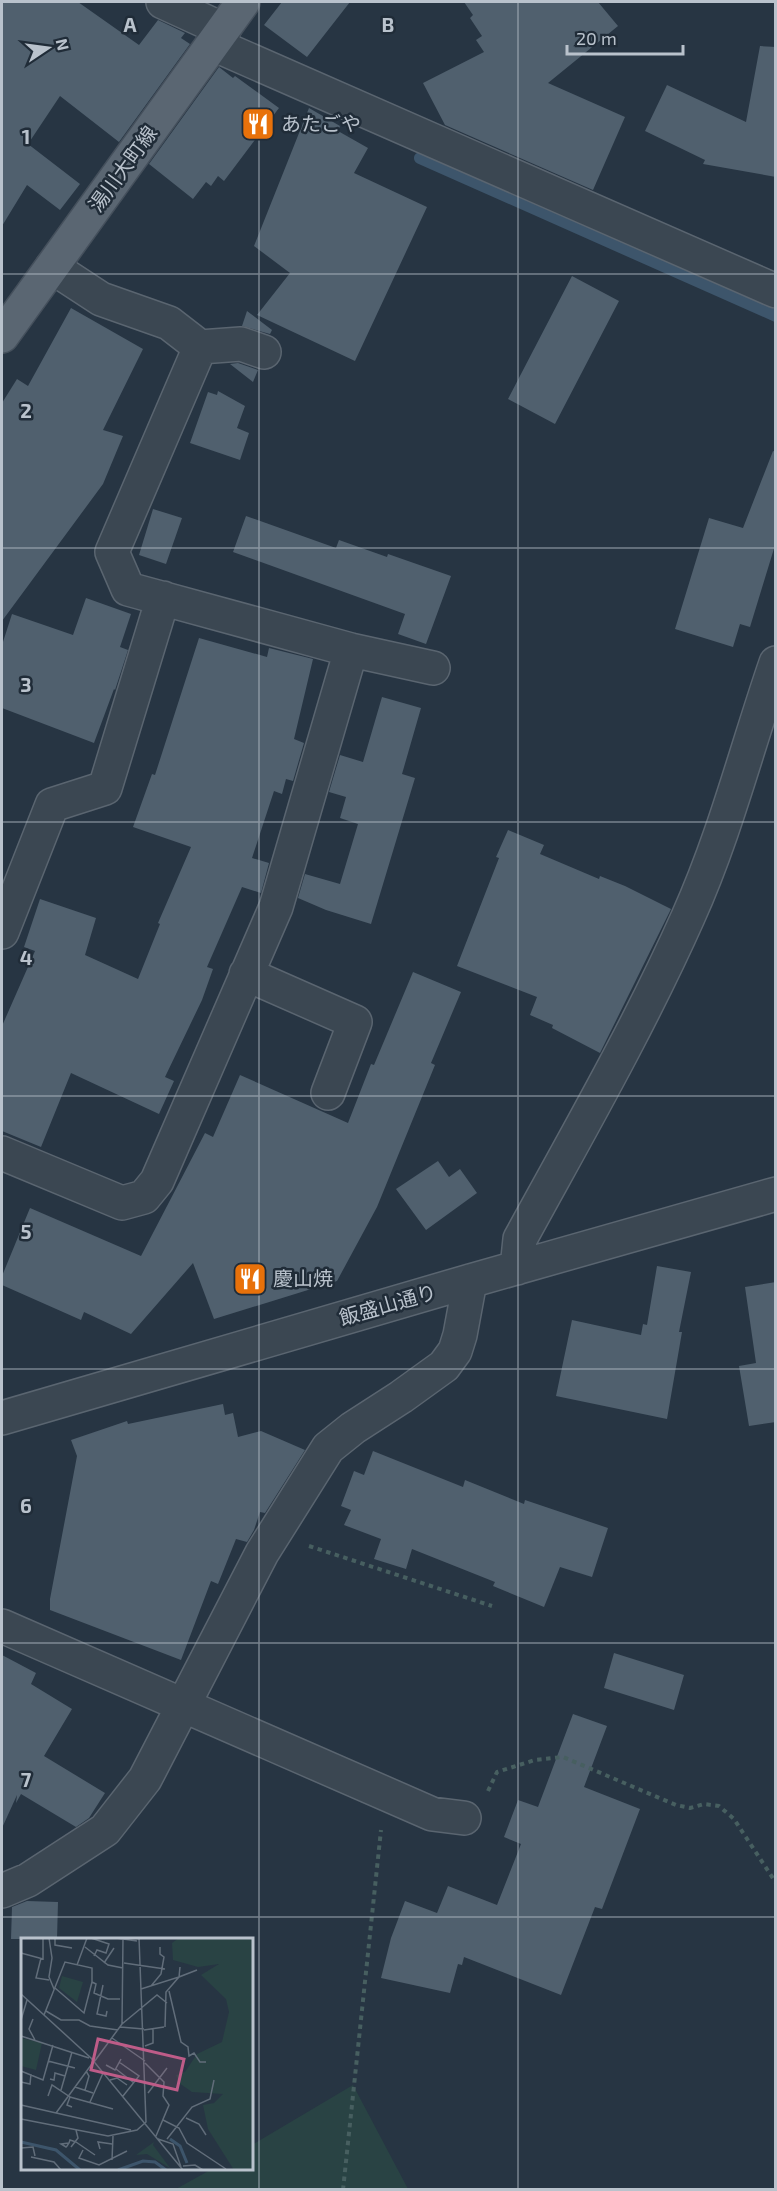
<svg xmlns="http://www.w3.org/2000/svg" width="777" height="2191" font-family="'Exo 2','Noto Sans JP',sans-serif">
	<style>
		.green { fill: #294344 }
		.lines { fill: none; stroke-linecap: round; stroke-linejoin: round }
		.stream { stroke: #3d556b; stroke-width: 12 }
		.building { fill: #50606e }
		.minor-casing { stroke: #5a6570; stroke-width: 36 }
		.major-casing { stroke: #45505c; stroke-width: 36 }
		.path { stroke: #475f60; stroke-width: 4; stroke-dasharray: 4.5 4.5; stroke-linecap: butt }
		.minor { stroke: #3b4752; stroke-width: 33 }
		.major { stroke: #5a6672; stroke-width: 33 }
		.grid { fill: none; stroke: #b9c2cc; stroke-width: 1.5; stroke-opacity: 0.55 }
		.labels { text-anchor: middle; stroke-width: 5; stroke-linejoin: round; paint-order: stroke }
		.poi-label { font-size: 20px; fill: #b9c2cc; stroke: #202c38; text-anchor: start }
		.street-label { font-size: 20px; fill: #b9c2cc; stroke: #202c38 }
		.inset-river { fill: none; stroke: #3d556b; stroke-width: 3 }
		.inset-road { fill: none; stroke: #616d7a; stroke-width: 1.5 }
		.view { fill: #be5c88; fill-opacity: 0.15; stroke: #be5c88; stroke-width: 3 }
		.inset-edge { fill: none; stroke: #b9c2cc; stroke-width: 3 }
		.grid-label { font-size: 20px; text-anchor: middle; font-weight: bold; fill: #b9c2cc; stroke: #202c38; stroke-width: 5; stroke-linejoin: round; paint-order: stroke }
	</style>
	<rect width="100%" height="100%" fill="#273543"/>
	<path class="green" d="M353,2085L408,2189H176L212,2169L252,2168V2145Z"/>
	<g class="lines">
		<path class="stream" d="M420,158L776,316"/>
	</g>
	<path class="building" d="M2,2H78L139,45L158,20L185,33L181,38L190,44L119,142L60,96L28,144L80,184L60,210L27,185L2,226Z
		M282,2H350L307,57L264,25Z
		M464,2H598L618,26L548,83L625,117L593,190L445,125L423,83L484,52L476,40L482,36L470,18L473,15Z
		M760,46L776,47V177L703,164L705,160L645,131L667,85L746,122Z
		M219,67L233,78L235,76L279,108L224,181L218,176L211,186L206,182L193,199L149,164Z
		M309,108L340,126L338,131L368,148L354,173L427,207L355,361L257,315L290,273L254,246Z
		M572,276L619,301L555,424L508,399Z
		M71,308L143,349L103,430L123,436L103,484L2,621V403L17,379L28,386Z
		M247,311L272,330L270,334L242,326Z
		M238,363L258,370L253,382L230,364Z
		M218,391L245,406L237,428L249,433L240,460L190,443L208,392L217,395Z
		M773,451L776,452V542L750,627L740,624L733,647L675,629L709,518L743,528Z
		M153,509L182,518L166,564L139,555Z
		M246,516L336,548L339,540L387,557L388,554L451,576L426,644L398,634L405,614L233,552Z
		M86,598L131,614L120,647L128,650L115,690L114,689L94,743L2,708V645L12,614L73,635Z
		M199,638L267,657L269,648L313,659L294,739L304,743L293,781L286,779L282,794L274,791L252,858L269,863L261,893L242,887L207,967L213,969L202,1000L165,1077L174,1081L159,1114L71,1073L41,1147L2,1131V1026L35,951L24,947L40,899L96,918L85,955L138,979L160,924L158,923L191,847L133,827L152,774L155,775Z
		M382,697L421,708L402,774L415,778L371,924L326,910L298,898L305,874L340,884L358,824L340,818L346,797L329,792L340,755L363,762Z
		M508,830L544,845L540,854L599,879L600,876L625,886L671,909L600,1053L552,1028L553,1025L530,1015L537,997L457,966L499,858L496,857Z
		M413,972L461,992L431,1063L435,1065L377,1207L337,1281L214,1319L193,1263L131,1334L84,1312L81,1320L2,1285V1276L30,1208L141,1256L205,1133L213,1137L240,1075L348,1123L371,1064L374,1065Z
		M438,1161L449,1177L460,1169L477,1193L426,1230L396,1189Z
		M657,1266L691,1272L679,1332H682L667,1419L556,1396L572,1320L641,1335L643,1324L647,1325Z
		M776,1282V1422L749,1426L739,1366L756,1363L745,1287Z
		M223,1404L225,1415L233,1413L238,1437L261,1431L305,1450L265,1513L260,1512L254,1530L247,1542L236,1539L218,1584L211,1581L181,1660L50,1610V1599L77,1456L71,1440L127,1421L128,1424Z
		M373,1451L463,1487L465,1480L524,1504L525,1500L608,1528L592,1577L560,1567L544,1607L493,1586L495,1582L412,1549L406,1569L374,1559L381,1539L344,1525L351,1510L341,1506L354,1471L364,1475Z
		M614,1653L684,1675L674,1710L604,1688Z
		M2,1655L36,1673L31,1684L72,1709L44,1756L105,1793L89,1818L76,1827L21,1794L16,1803L17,1795L2,1828Z
		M573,1714L607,1726L584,1787L640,1809L602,1909L595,1907L561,1995L464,1957L462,1965L458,1964L450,1993L381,1978L391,1938L405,1901L437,1913L448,1886L497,1905L521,1844L504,1837L518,1800L538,1807Z
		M27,1901L58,1902L57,1939H11L12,1907Z"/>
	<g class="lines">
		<defs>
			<path id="minor" d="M163,2L224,30
				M213,44L776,291
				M52,267L101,299L169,323L200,347L241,344L264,352
				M200,347L112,552L128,589L351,650L433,668
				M2,932L52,805L105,788L163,598
				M246,974L355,1022L328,1093
				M2,1153L122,1203L144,1197L157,1181L276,907L351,650
				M517,1268L520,1239C578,1133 639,1027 688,917C725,835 747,747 776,663
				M2,1418L470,1281L776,1194
				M2,1626L432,1814L464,1818
				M2,1891L28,1880L105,1830L145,1779L262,1553L328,1448L353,1428L401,1397L444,1366L455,1351L460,1335L470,1281"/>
			<path id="major" d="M2,336L243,2"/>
		</defs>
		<use href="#minor" class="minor-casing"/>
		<use href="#major" class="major-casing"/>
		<path class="path" d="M309,1546L492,1606
			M488,1791L497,1772L535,1760L563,1757L676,1805L690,1808L704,1804L719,1806L734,1819L776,1883
			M343,2190L381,1830"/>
		<use href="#minor" class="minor"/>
		<use href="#major" class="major"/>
	</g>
	<path class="grid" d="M259,2V2190M518,2V2190M2,274H776M2,548H776M2,822H776M2,1096H776M2,1369H776M2,1643H776M2,1917H776"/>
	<defs>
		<symbol id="restaurant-square" viewBox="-11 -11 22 22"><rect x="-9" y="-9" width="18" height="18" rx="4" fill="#e8710a" stroke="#202c38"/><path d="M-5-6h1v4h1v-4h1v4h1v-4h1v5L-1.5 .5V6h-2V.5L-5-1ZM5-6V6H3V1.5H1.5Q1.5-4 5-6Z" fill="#fff"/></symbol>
	</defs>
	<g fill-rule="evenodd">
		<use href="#restaurant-square" x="239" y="105" width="38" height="38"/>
		<use href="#restaurant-square" x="231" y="1260" width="38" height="38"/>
	</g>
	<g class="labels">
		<g class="poi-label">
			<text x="281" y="131">あたごや</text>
			<text x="273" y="1286">慶山焼</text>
		</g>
		<g class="street-label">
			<text transform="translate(123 169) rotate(-54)" y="7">湯川大町線</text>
			<text transform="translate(388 1305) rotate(-16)" y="7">飯盛山通り</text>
		</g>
	</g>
	<g transform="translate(21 1938)">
		<rect width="232" height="232" fill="#273543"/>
		<path d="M158,0H232V232H213L187,191L182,167L193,165L202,156L171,154L158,145L155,137L164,134L176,116L201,104L208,74L205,61L180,37L198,26L177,29L152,22L151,5ZM41,38L62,44L56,64L38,50ZM0,100L21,105L15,132L0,128ZM133,204L132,207L149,230L126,216L115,217Z" fill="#294344"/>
		<path class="inset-river" d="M149,201L159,208L166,225M0,204L35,212L59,232M97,232L122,223L134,224L145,232"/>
		<path class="inset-road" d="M28,0L31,20L28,39L33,51M34,0V7L51,10M70,0L88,6L85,15L76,12L73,18M95,0L116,3M64,9L87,27L102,30M0,15L22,21V0M20,20L15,40L28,42M83,25L93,10M103,25L144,31M56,27L66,0M82,47L76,76L85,78L86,73M130,48L140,36L143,19L139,16V9M34,50L63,75L71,44M120,51L158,39L159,29M148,53L160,104L167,109L168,118L173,115L179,124H185M0,56L70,120L162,232M25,73L40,82H58L69,88L97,92M23,77L44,24L71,30V44L75,46L73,55L87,61H99M12,81L8,91L14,102M0,82L6,62M101,86L136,57L146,65M99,89L123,91M144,89L145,54L158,39L176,32M123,92L143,89M0,98L68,120M91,100L124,123M124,108L132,105V90M27,123L54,130M73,124L101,86L102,0M98,124L118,138L102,158M124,125L143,144L142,158L148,167L135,198M85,127L94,132L100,121M95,131L113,145M0,133L22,142L32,107M29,141L33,142L34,135L44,138M89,142L96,140L106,147M0,144L9,146L10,136M54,149L72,155M40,152L51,114M64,152L68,138L65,133M127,155L146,130M27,158L31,147L49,159L46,167L51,169M49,159L92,171M69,164L82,135M0,167L110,192M35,175L73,123M165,180L178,186L185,197M0,181L87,198L116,192L125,184L118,0M142,182L158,190L166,205L205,231M137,201L152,206L160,229M146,201L171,169L189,161L193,142M55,204L74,217M48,205L40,206L45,209L46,208L48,205L49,202L55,204M50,209L57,200L55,192M0,210L12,209L14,218M79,211L77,204L91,206M62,212L58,220L78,227L106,213M10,219L33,224L40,232M91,222L92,198M162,228L174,227L182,232"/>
		<path class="view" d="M77,101L163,121L156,152L70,132Z"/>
		<rect width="232" height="232" class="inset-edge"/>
	</g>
	<g class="grid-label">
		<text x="130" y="32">A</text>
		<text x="388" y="32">B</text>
		<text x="26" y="144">1</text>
		<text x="26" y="418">2</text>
		<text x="26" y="692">3</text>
		<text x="26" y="965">4</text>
		<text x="26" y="1239">5</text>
		<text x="26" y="1513">6</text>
		<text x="26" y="1787">7</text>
	</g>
	<rect width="777" height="2191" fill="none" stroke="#b9c2cc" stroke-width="6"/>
	<g transform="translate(48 48) rotate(77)" stroke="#202c38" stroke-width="4.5" paint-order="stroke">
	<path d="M0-4.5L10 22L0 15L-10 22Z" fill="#b9c2cc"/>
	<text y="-9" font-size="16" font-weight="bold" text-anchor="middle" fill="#b9c2cc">N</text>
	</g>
	<path d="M567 45v9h116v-9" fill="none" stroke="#b9c2cc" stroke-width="3"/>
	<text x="576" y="45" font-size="18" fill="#b9c2cc" stroke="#202c38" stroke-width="4.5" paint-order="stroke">20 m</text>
</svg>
